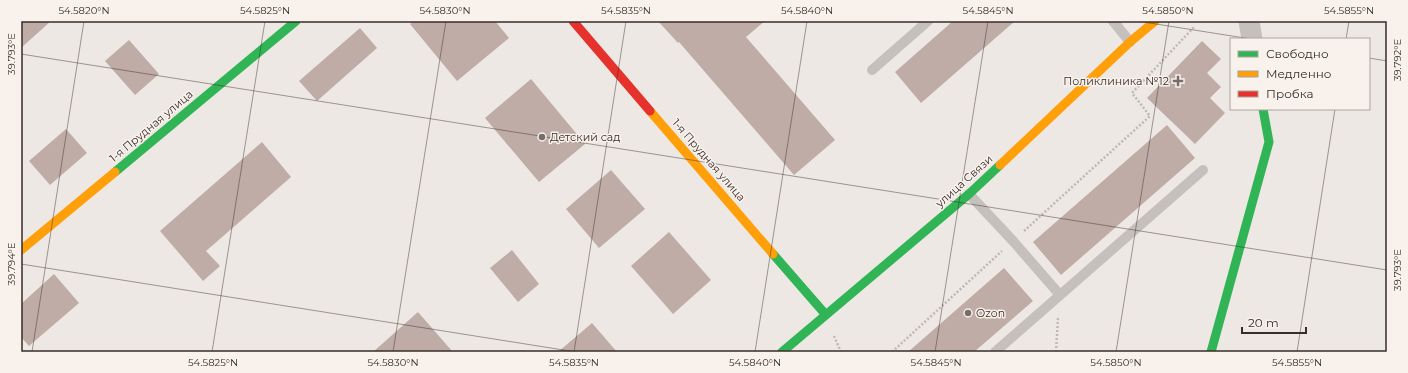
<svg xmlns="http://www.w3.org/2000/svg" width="1408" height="373" font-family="Montserrat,sans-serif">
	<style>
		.building { fill: #bfaca6 }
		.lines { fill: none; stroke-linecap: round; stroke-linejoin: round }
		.path { stroke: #bfb8b4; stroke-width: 2.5; stroke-dasharray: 2 2; stroke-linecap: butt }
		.lane { stroke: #c6c0bc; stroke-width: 10 }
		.street { stroke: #c6c0bc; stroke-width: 21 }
		.fast { stroke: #30b455; stroke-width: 9 }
		.slow { stroke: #ff9f0a; stroke-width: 9 }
		.jam { stroke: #e5322d; stroke-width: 9 }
		.ticks { fill: none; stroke: #372d2a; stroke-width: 1; stroke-opacity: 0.45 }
		.poi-dot { fill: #776e6b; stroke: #f9f1eb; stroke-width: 1.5 }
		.labels { text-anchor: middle; stroke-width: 3; stroke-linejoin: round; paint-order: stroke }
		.poi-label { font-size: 11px; fill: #372d2a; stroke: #f9f1eb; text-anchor: start }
		.street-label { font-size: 11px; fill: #372d2a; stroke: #f9f1eb }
		.neatline { fill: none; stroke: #372d2a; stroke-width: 1.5 }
		.ticks-label { font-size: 10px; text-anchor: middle; fill: #372d2a }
	</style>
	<rect width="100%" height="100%" fill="#ede8e3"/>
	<path class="building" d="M21,21H51L21,48Z
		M414,21H495L509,38L457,81L410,24Z
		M658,21H765L746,37L835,140L794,175L679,42L678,43Z
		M953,21H1015L921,103L895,72Z
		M360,28L377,48L317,101L299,81Z
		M129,40L159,74L135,95L105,61Z
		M1202,41L1221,59L1207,73L1221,87L1210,98L1225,113L1195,144L1147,98Z
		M531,79L585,144L539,182L485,118Z
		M1167,125L1195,158L1061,275L1033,242Z
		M66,129L87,153L50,185L29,161Z
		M262,142L291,177L206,251L220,266L203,281L160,231Z
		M611,170L645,209L599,248L566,209Z
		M669,232L711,280L673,314L631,266Z
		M512,250L539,284L518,302L490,268Z
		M1004,268L1033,301L974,352H908Z
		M54,274L79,303L29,346L21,337V304Z
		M418,312L452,351L373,352Z
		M592,323L617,352H558Z"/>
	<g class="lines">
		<path class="path" d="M1024,231L1150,116L1132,93L1195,26
			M834,336L841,352
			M892,352L1002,251
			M1056,352L1058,318"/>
		<path class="lane" d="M1113,21L1130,42
			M872,70L928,21
			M969,194L1013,241L1060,295
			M995,352L1203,170"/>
		<path class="street" d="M1249,21L1252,39"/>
		<path class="fast" d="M115,172L296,21
			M773,254L826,315
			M782,352L969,194L1000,165
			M1211,352L1269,142L1263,109"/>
		<path class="slow" d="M650,111L773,254
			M1000,165L1130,42L1155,21
			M21,250L115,172"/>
		<path class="jam" d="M573,21L650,111"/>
	</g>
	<path class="ticks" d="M1137,21L1251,39M1346,39L1349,21M21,54L1387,270M1369,58L1387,61M21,264L576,352M32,352L84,21M212,352L265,21M393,352L446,21M574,352L626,21M755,352L807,21M935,352L988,21M1116,352L1169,21M1297,352L1335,109"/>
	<g class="poi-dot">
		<path d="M1176 75h4v4h4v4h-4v4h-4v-4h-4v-4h4z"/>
		<circle cx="542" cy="137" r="4"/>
		<circle cx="968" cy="313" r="4"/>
	</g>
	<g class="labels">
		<g class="poi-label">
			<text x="1169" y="85" text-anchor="end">Поликлиника №12</text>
			<text x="550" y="141">Детский сад</text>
			<text x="976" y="317">Ozon</text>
		</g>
		<g class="street-label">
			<text transform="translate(151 126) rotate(-40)" y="4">1-я Прудная улица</text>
			<text transform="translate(709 160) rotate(49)" y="4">1-я Прудная улица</text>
			<text transform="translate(964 181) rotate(-42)" y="4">улица Связи</text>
		</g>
	</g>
	<rect width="1408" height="373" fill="none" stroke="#f9f1eb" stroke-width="44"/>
	<rect x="1230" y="38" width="140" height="72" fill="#f9f1eb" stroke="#aba39e"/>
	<rect x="1238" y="51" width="20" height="6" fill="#30b455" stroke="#aba39e"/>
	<text x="1266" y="58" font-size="12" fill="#372d2a">Свободно</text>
	<rect x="1238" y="71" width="20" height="6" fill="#ff9f0a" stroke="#aba39e"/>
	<text x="1266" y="78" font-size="12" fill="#372d2a">Медленно</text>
	<rect x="1238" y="91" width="20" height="6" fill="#e5322d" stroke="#aba39e"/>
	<text x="1266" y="98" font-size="12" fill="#372d2a">Пробка</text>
	<path d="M1242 327v6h64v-6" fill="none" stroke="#372d2a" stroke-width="2"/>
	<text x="1248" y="327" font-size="12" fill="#372d2a" stroke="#f9f1eb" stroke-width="3" paint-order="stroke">20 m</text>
	<rect x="22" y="22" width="1364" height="329" class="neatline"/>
	<g class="ticks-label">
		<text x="84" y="14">54.5820°N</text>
		<text x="265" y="14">54.5825°N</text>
		<text x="445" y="14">54.5830°N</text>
		<text x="626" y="14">54.5835°N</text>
		<text x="807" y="14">54.5840°N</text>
		<text x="988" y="14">54.5845°N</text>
		<text x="1168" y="14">54.5850°N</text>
		<text x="1349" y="14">54.5855°N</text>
		<text transform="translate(11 54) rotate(-90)" y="4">39.793°E</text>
		<text transform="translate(1397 60) rotate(-90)" y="4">39.792°E</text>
		<text transform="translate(11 264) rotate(-90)" y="4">39.794°E</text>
		<text transform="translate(1397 270) rotate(-90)" y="4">39.793°E</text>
		<text x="213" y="366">54.5825°N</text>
		<text x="393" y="366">54.5830°N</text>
		<text x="574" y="366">54.5835°N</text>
		<text x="755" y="366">54.5840°N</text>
		<text x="936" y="366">54.5845°N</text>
		<text x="1116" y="366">54.5850°N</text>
		<text x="1297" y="366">54.5855°N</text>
	</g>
</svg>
